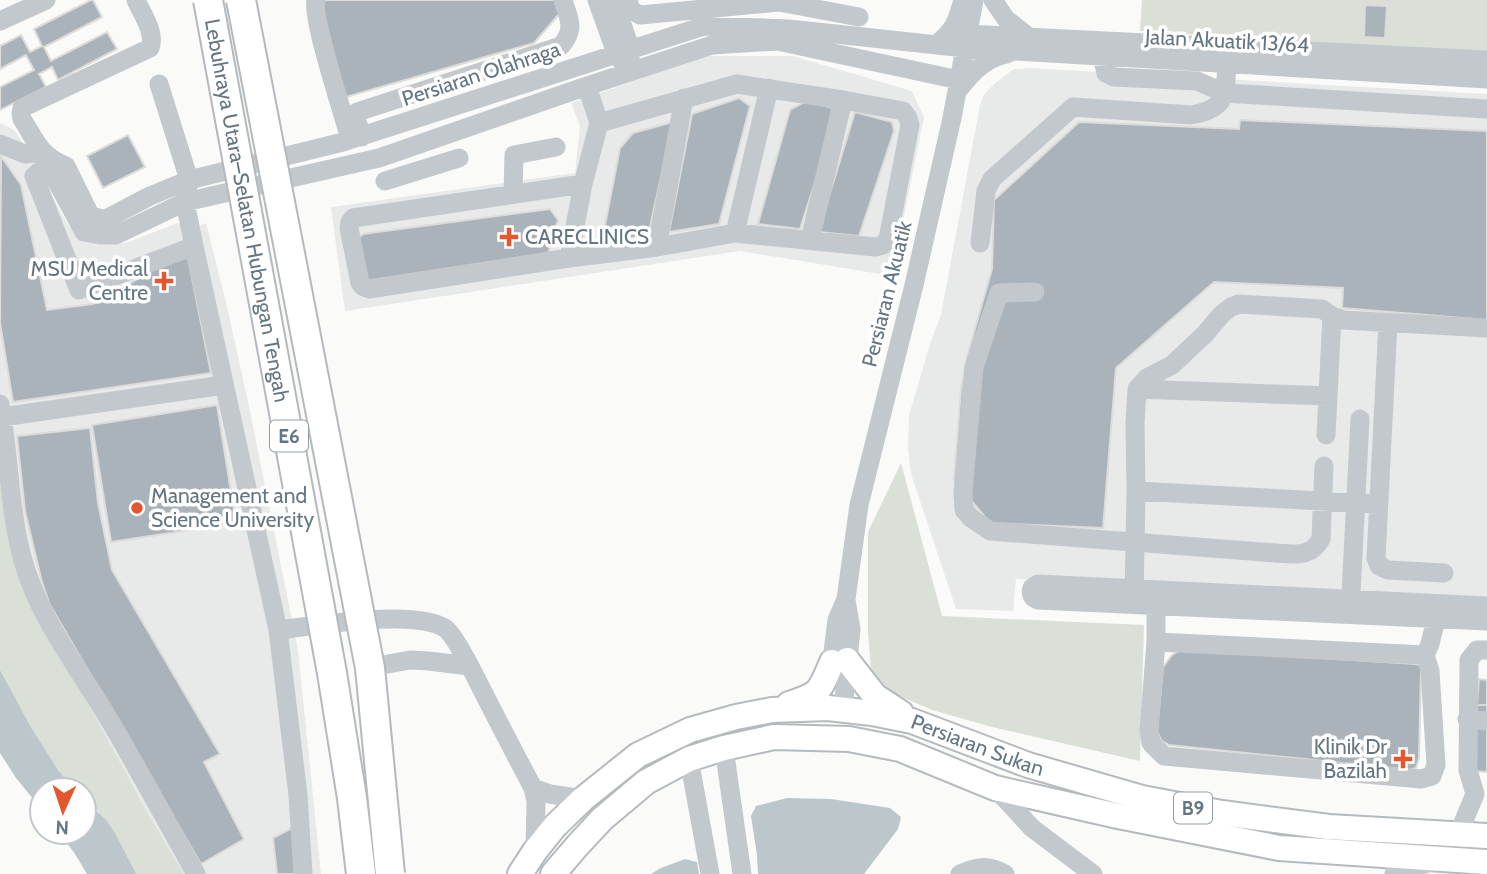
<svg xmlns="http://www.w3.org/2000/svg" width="1487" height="874" font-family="Cabin,sans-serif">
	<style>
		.built { fill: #e8e9e9 }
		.green { fill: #dadfd7 }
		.water { fill: #bbc7cb }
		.building { fill: #aab3b9; stroke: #dcdcda; stroke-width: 2 }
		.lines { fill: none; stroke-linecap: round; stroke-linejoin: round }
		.major-casing { stroke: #b5babe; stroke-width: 28 }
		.minor { stroke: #c3c8cc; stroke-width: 19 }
		.major { stroke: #fff; stroke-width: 24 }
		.highway-bridge-casing { stroke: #b4b9bd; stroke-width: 32; stroke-linecap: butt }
		.minor-bridge { stroke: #c3c8cc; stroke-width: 19 }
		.highway-bridge { stroke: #fff; stroke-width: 28 }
		.poi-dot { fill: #e4572e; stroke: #fff; stroke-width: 2.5 }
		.labels { text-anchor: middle; stroke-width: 7; stroke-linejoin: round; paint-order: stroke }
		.shield { fill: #fff; stroke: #939fa8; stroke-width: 2 }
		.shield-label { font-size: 19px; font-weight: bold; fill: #657683 }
		.street-label { font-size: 21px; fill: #657683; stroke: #fff }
		.poi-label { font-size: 21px; fill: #657683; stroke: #fff; text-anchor: start }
	</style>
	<rect width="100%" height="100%" fill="#fafaf8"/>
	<path class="built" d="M705,56H793L912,91L924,117L892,276L740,251L345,311L331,207L575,173L580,126L571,103Z
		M1030,68L1487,94V602L1016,579L1013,611L956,609L911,474L908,448L909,415L931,341L941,315L980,105L984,95L995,83L1014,69Z
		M0,123L11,128L17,133L67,223L75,234L81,240L95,245L123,244L178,223L180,224L187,231L206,223L226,302L249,406L298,650L321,874H184L143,805L37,610L0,465Z"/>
	<path class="green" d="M1142,0H1487V54L1140,31Z
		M901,463L942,616L1144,625L1140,761L992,727L932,710L888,691L871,670L868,632V532Z
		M0,465L11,551L87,701L143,805L184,874H136L97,810L84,799V790H75L58,770L31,727L0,670Z"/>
	<path class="water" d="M0,670L31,727L58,770L75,790H42V810L16,778L0,753Z
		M787,798L831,799L890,808L901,817L898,829L864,874H758L757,855L751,816L756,806Z
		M84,799L106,820L115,833L136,874H87L75,854L59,832H84Z
		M685,859L697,862L699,874H651L661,868Z"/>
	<path class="building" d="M91,0H93L102,17L44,47L51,61L107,32L117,49L58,80L52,67L39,74L46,87L0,110V87L34,70L26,55L0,69V46L21,35L30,52L42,46L34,29Z
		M327,0H555L560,13L534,43L339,99L317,3Z
		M1365,5L1387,6L1385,38L1364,37Z
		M739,98L750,106L719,224L669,232L692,114Z
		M808,100L838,110L800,229L758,224L790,110Z
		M855,112L892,122L894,131L859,236L818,232Z
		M1240,120L1487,131V320L1342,308L1343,288L1214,282L1116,368L1103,528L990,523L954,480L961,390L967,357L992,269L994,200L1079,122L1239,129Z
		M673,122L648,236L602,241L620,148L633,133Z
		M128,135L145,167L103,188L87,156Z
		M1,156L21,185L47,310L93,304L180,255L188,258L211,373L13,402L0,323Z
		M550,209L558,220L548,254L366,281L358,239L363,234Z
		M217,405L236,523L111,542L92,425Z
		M90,428L98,503L112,570L220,754L204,762L244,839L201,864L50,605L42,582L25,511L17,436Z
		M1182,649L1416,664L1420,665L1421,669L1419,758L1416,768L1410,770L1169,745L1161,740L1157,731L1163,667L1172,655Z
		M1479,679L1487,680V705H1477Z
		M1477,705H1487V772L1473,771Z
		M292,828L296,874H277L273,838Z"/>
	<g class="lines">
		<defs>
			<g id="major">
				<path d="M847,660L875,696L901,713"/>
				<path d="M789,704C821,694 819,692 832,662"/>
				<path id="s1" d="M520,874L535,851L555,826L583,799L638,755L690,730L736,717L772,710L828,708L872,713L912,721L1028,765L1142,798L1222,813L1329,827L1487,836"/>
				<path d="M553,874L577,846L602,819L646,782L689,759L724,748L774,737L849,739L900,749L995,788L1118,816L1279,848L1487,862"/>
			</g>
		</defs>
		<use href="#major" class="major-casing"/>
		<path class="minor" d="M136,0C142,14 156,33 150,48L22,108L21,113L22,119C36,141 40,156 66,166L90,215L104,220L150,196L189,180L343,142L704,26L789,29L965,48L1487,79
			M316,0C311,17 343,112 349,136
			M597,0L616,53L623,63
			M614,0L630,48V59
			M628,0L631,10L640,15L779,2L859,17
			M993,0L1006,19L1030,38
			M0,21L46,0
			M968,34L1487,60
			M936,45C955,29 956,24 963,0
			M1102,56L1106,73L1114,77L1197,81L1225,93L1487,109
			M159,84L189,180L185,202L194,246L278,630L298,795L303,874
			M587,86L599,123
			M959,89C972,73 985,58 1007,54
			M362,137L355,115L357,112L561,46C576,28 569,20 563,0
			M0,144L25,154L43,152
			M52,161V173L84,232L99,235H116L185,202L379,158L587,86L712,45L777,41L959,80
			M52,161L34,176L79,290L194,246
			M385,181L459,158
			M583,184L353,218L350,222L349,228L360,283L364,287L369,289L569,258L657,247L735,233L875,247L883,245L888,239L910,125L908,118L903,111L843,100L737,84L599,123
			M513,194L514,155L556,147
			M735,233L769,88
			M810,240L843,100
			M980,243L986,191L992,179L1073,107L1191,115C1227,109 1225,95 1227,64
			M657,247L684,98
			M569,258L583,184L599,123
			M1388,323L1376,558L1379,566L1388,570L1444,573
			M1137,389L1328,396
			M0,404C9,454 9,507 22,557C38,617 76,664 107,716C138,768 166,821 196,874
			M2,417L224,385
			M1326,435L1332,316
			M1136,491L1378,504
			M1276,553C1296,554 1310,558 1321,539L1324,466
			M1134,600L1136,491L1135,424L1137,389L1147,378L1172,365L1205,334L1222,314L1231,307L1239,304L1322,309L1332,316L1343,320L1487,328
			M1156,605V642L1149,730L1151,743L1164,756L1421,779L1432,776L1436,765L1430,671L1425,655L1430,644L1436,619
			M1487,606L1038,584L1032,588C1030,594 1032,598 1038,600L1487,621
			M1350,613L1360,419
			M278,630C315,626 417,608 446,629C455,636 468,663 474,674C493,712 513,750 533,788L536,801L535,851
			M1156,642L1425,655
			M388,664L410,660L429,661L469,666
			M830,676L837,620L846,599L859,505L914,285L952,118L974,0
			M843,710L851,629L846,600
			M1467,719L1487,721
			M724,748L742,874
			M689,759L710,874
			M533,788L550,794L583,799
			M995,788L1032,828L1093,874
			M1458,835L1475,794L1468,770L1469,660L1477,650H1487
			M960,874C977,866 989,865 1005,874
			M1394,874L1434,861"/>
		<use href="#major" class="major"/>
		<defs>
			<g id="highway-bridge">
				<path id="s2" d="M208,0L332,673L352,798L361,874"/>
				<path d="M241,0L370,668L390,874"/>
			</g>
		</defs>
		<use href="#highway-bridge" class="highway-bridge-casing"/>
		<path class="minor-bridge" d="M1035,292L999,293L974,367L963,492L964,510L971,518L990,531L1276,553"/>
		<use href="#highway-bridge" class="highway-bridge"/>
	</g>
	<g class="poi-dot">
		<path d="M505.5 226.5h7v7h7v7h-7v7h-7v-7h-7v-7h7z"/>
		<path d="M160.5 270.5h7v7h7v7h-7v7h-7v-7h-7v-7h7z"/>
		<circle cx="137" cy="508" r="7"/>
		<path d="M1399.5 748.5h7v7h7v7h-7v7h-7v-7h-7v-7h7z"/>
	</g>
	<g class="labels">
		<g class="shield">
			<rect x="270" y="420.5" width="38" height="31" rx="5"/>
			<rect x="1174" y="792.5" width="38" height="31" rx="5"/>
		</g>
		<g class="shield-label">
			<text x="289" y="443">E6</text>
			<text x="1193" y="815">B9</text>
		</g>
		<g class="street-label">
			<text transform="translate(1227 41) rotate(3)" y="7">Jalan Akuatik 13/64</text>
			<text transform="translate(481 74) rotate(-18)" y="7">Persiaran Olahraga</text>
			<text dy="7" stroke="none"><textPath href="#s2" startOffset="214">Lebuhraya Utara–Selatan Hubungan Tengah</textPath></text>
			<text transform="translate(887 294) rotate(-76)" y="7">Persiaran Akuatik</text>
			<text dy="7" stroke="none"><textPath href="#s1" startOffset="522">Persiaran Sukan</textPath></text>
		</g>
		<g class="poi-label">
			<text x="525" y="244">CARECLINICS</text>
			<text x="148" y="276" text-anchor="end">MSU Medical<tspan x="148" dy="24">Centre</tspan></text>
			<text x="151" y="503">Management and<tspan x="151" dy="24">Science University</tspan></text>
			<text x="1387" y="754" text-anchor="end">Klinik Dr<tspan x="1387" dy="24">Bazilah</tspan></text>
		</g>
	</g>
	<g transform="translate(63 811) rotate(183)"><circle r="33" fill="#ffffff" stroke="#c1c8cd" stroke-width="2"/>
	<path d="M0-5L12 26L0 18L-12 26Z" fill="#e4572e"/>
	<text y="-10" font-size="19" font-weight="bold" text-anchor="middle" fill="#657683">N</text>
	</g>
</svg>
